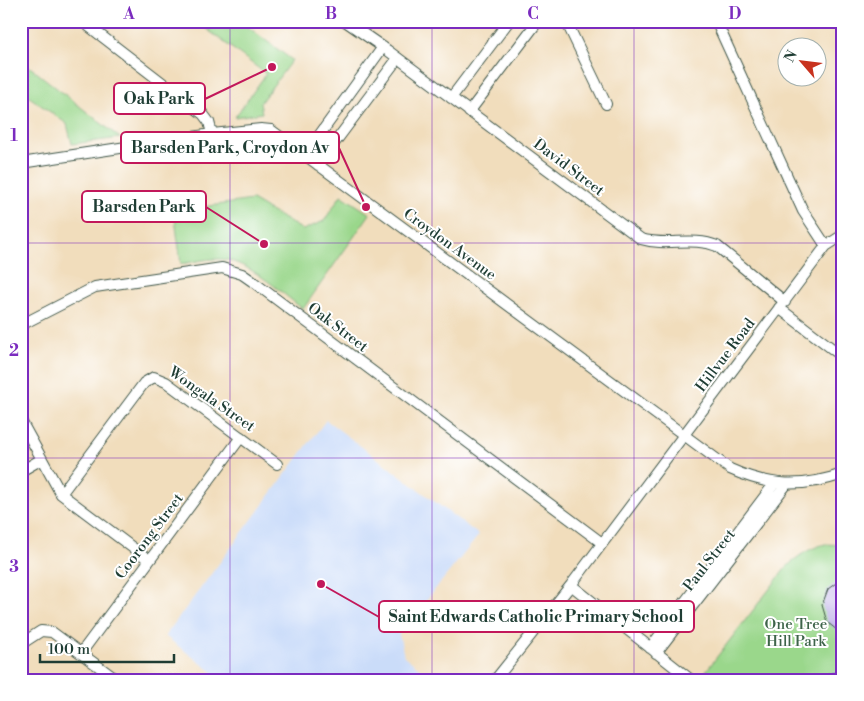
<svg xmlns="http://www.w3.org/2000/svg" width="864" height="701" font-family="'Libre Bodoni',serif">
	<style>
		.built { fill: #cadcf9 }
		.green { fill: #9ad78b; stroke: #5c8a60 }
		.building { fill: #b6a6e6 }
		.lines { fill: none; stroke-linecap: round; stroke-linejoin: round }
		.minor-casing { stroke: #3e5548; stroke-width: 12 }
		.minor { stroke: #fff; stroke-width: 10 }
		.grid { fill: none; stroke: #7b2cbf; stroke-width: 1; stroke-opacity: 0.55 }
		.labels { text-anchor: middle; stroke-width: 4; stroke-linejoin: round; paint-order: stroke }
		.street-label { font-size: 15px; fill: #1f3d34; stroke: #fff }
		.park-label { font-size: 15px; fill: #3e644a; stroke: #fff }
		.leader { fill: none; stroke: #c2185b; stroke-width: 2 }
		.callout-dot { fill: #c2185b; stroke: #fff; stroke-width: 2 }
		.callout { fill: #fff; stroke: #c2185b; stroke-width: 2 }
		.callout-label { font-size: 16px; text-anchor: middle; font-weight: bold; fill: #1f3d34 }
		.neatline { fill: none; stroke: #7b2cbf; stroke-width: 2 }
		.grid-label { font-size: 16px; text-anchor: middle; font-weight: bold; fill: #7b2cbf }
	</style>
	<rect width="100%" height="100%" fill="#fff"/>
	<filter id="ink" filterUnits="userSpaceOnUse"><feTurbulence type="fractalNoise" baseFrequency=".02" numOctaves="2"/><feDisplacementMap in="SourceGraphic" scale="10" xChannelSelector="R" yChannelSelector="G"/><feConvolveMatrix kernelMatrix="1 2 1 2 8 2 1 2 1" color-interpolation-filters="sRGB"/></filter>
	<filter id="wash" filterUnits="userSpaceOnUse"><feTurbulence type="fractalNoise" baseFrequency=".0096" numOctaves="4" result="noise"/><feDisplacementMap in="SourceGraphic" scale="20" xChannelSelector="R" yChannelSelector="G"/><feGaussianBlur stdDeviation="1.12" result="paint"/><feColorMatrix in="noise" values="0 0 0 0 0 0 0 0 0 0 0 0 0 0 0 0 0 1.4 0 .05"/><feComposite in="paint" operator="in"/></filter>
	<g filter="url(#wash)">
		<rect width="100%" height="100%" fill="#f1ddbc"/>
		<path class="built" d="M326,420L479,535L399,634L404,656L434,680H223L165,636Z"/>
		<path class="green" d="M196,21H240L292,60L260,103L262,113L235,117L266,74Z
			M21,60L120,138L72,144L67,124L21,91Z
			M341,195L370,214L303,309C280,292 246,258 216,259C205,259 193,262 181,264L174,211L252,200L303,230L324,221Z
			M825,544L843,545V680H699L785,569C797,556 808,549 825,544Z"/>
		<g id="blocks">
			<path class="building" d="M843,578V635L827,622L822,605L828,589Z
				M843,671V680H816L831,673Z"/>
		</g>
	</g>
	<g filter="url(#ink)">
		<use href="#blocks" fill-opacity="0" stroke="#3e5548" stroke-width="1"/>
		<g class="lines">
			<defs>
				<path id="minor" d="M82,21L203,114L209,122L212,134
					M345,21L387,50L641,239C667,247 692,236 717,246L785,302
					M566,21L606,104
					M716,21L803,211L826,246
					M451,98L509,21
					M469,112L538,21
					M305,155L383,47
					M21,163L212,134L261,129L271,130L730,469C770,487 802,488 843,474
					M318,165L398,58
					M779,308L843,357
					M21,325L95,287L222,268L242,274L252,281L602,543
					M21,421L61,494L149,560
					M21,471L42,459
					M61,494L144,383L154,377L166,382L277,464
					M571,585L691,680
					M21,644L41,631L52,632L117,680
					M650,648L774,484
					M81,653L241,437
					M656,653L786,485
					M495,680L571,585L826,246L843,235"/>
			</defs>
			<use href="#minor" class="minor-casing"/>
			<use href="#minor" class="minor"/>
		</g>
	</g>
	<path class="grid" d="M230,21V680M432,21V680M634,21V680M21,243H843M21,458H843"/>
	<g class="labels">
		<g class="street-label">
			<text transform="translate(569 167) rotate(37)" y="5">David Street</text>
			<text transform="translate(450 244) rotate(36)" y="5">Croydon Avenue</text>
			<text transform="translate(338 327) rotate(37)" y="5">Oak Street</text>
			<text transform="translate(725 355) rotate(-53)" y="5">Hillvue Road</text>
			<text transform="translate(212 399) rotate(35)" y="5">Wongala Street</text>
			<text transform="translate(149 536) rotate(-53)" y="5">Coorong Street</text>
			<text transform="translate(709 560) rotate(-52)" y="5">Paul Street</text>
		</g>
		<g class="park-label">
			<text x="796" y="629">One Tree<tspan x="796" dy="17">Hill Park</tspan></text>
		</g>
	</g>
	<path class="leader" d="M272 67L205 99M366 207L339 148M264 244L206 207M321 584L379 617"/>
	<g class="callout-dot">
		<circle cx="272" cy="67" r="5"/>
		<circle cx="366" cy="207" r="5"/>
		<circle cx="264" cy="244" r="5"/>
		<circle cx="321" cy="584" r="5"/>
	</g>
	<g class="callout">
		<rect x="114" y="83" width="91" height="31" rx="5"/>
		<rect x="121" y="132" width="218" height="31" rx="5"/>
		<rect x="82" y="191" width="124" height="31" rx="5"/>
		<rect x="379" y="601" width="315" height="31" rx="5"/>
	</g>
	<g class="callout-label">
		<text x="159" y="104">Oak Park</text>
		<text x="230" y="153">Barsden Park, Croydon Av</text>
		<text x="144" y="212">Barsden Park</text>
		<text x="536" y="622">Saint Edwards Catholic Primary School</text>
	</g>
	<rect width="864" height="701" fill="none" stroke="#fff" stroke-width="55"/>
	<g transform="translate(802 62) rotate(298)"><circle r="24" fill="#ffffff" stroke="#a5b1ae"/>
	<path d="M0-4L9 19L0 12L-9 19Z" fill="#c8321e"/>
	<text y="-8" font-size="14" font-weight="bold" text-anchor="middle" fill="#1f3d34">N</text>
	</g>
	<path d="M40 654v8h134v-8" fill="none" stroke="#1f3d34" stroke-width="2.5"/>
	<text x="48" y="654" font-size="15" fill="#1f3d34" stroke="#ffffff" stroke-width="4" paint-order="stroke">100 m</text>
	<rect x="28" y="28" width="808" height="646" class="neatline"/>
	<g class="grid-label">
		<text x="129" y="19">A</text>
		<text x="331" y="19">B</text>
		<text x="533" y="19">C</text>
		<text x="735" y="19">D</text>
		<text x="14" y="141">1</text>
		<text x="14" y="356">2</text>
		<text x="14" y="572">3</text>
	</g>
</svg>
